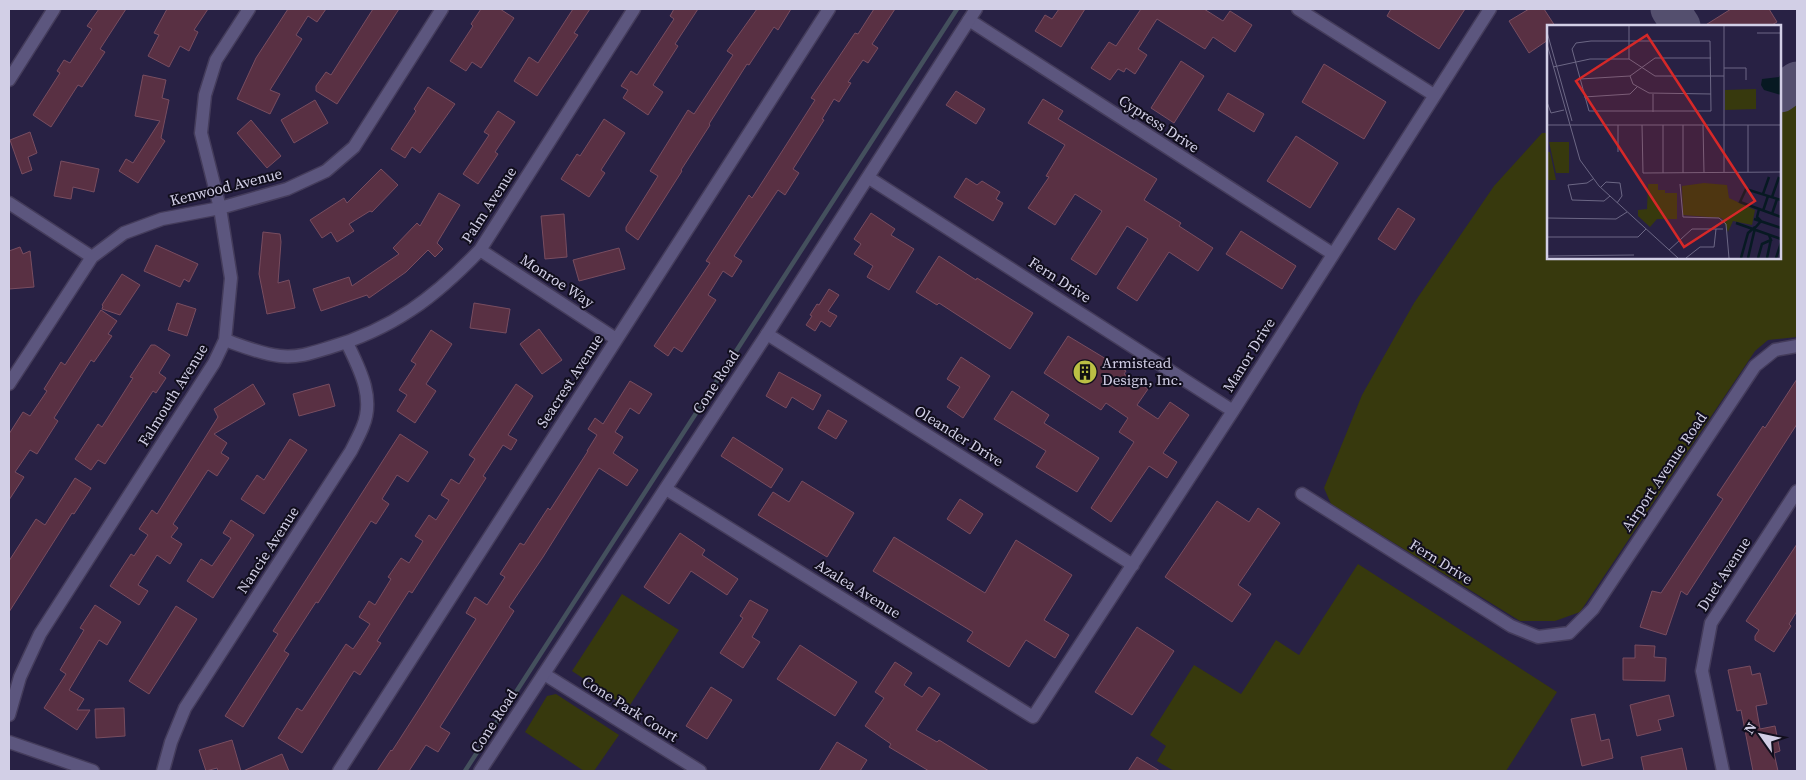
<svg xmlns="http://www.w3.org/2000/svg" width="1806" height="780" font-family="'Source Serif 4',serif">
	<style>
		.green { fill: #37390d }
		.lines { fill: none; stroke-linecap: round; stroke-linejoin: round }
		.stream { stroke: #44505d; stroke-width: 4.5 }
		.taxiway { stroke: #544f6e; stroke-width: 39 }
		.building { fill: #593043; stroke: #784d60 }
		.street-casing { stroke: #443c5b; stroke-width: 15 }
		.secondary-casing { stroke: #443c5b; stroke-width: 15 }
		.street { stroke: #5c567e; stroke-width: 12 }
		.secondary { stroke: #5c567e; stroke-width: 12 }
		.labels { text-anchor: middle; stroke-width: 4; stroke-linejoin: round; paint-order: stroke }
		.street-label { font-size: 15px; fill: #d2cfe6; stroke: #110e1d }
		.poi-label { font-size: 15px; fill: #d2cfe6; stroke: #110e1d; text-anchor: start }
		.inset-river { fill: none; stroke: #071922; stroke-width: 2.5 }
		.inset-road { fill: none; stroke: #6c6785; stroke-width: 1 }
		.view { fill: #d62828; fill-opacity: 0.15; stroke: #d62828; stroke-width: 2.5 }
		.inset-edge { fill: none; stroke: #d2cfe6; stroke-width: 2.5 }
	</style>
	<rect width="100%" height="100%" fill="#282144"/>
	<path class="green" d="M1797,98V337L1768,340L1755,351L1580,612L1555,621H1520L1331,504L1324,488L1362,395L1414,303L1494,186L1542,133H1548V258H1780V111Z
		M1358,564L1557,692L1506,771H1174L1157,761L1166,746L1150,735L1194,665L1241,694L1276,640L1299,655Z
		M622,594L679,630L628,708L572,671Z
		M556,694L619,735L594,771H584L525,732L547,696Z"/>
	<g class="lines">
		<path class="stream" d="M465,771L957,9"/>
		<path class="taxiway" d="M1670,9L1681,26
			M1780,93L1797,81"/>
	</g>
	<path class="building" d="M99,9H126L100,49L105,52L82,87L78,85L51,127L33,115L60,73L57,71L64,60L70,63L92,29L87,26Z
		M167,9H208L194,30L198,32L189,51L180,46L169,67L148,56L159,35L154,33Z
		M288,9H326L317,22L308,16L296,35L302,39L270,90L280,94L270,114L237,99L256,58Z
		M373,9H399L337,104L316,91V86L326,72L331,75Z
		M481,9H500L514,18L481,68L472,62L466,71L450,61L473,26L471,24Z
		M573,9H590L574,33L578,35L537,96L514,81L529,57L538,63Z
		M674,9H698L675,44L678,46L653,85L663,92L648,115L623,98L628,90L621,86L631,71L637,75L674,19L670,16Z
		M757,9H791L778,30L774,27L749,65L747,64L709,124L710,125L681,170L682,171L638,240L626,231V227L658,176L650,171L688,110L694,114L733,55L727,51Z
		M874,9H895L872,44L878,48L868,63L863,60L848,82L851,83L839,102L834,99L822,119L824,120L793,169L799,173L785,195L778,190L734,256L742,261L732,277L723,271L708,295L716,300L682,352L674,347L668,356L654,346L710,263L706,261L749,195L752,198L815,100L811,98L830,70L855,33L858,34Z
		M1059,9H1085L1061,47L1035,31L1045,15L1052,19Z
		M1141,9H1204L1223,21L1230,11L1252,25L1235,52L1213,37L1205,49L1157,19L1138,49L1147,55L1135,74L1126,68L1124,72L1118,69L1110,80L1091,68L1109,42L1116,46Z
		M1391,9H1465L1439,49L1387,16Z
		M1529,9H1544L1555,26H1548V40L1529,53L1509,21Z
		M1731,9H1769L1777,22L1770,26H1704Z
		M1181,61L1204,76L1174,123L1151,108Z
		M1324,64L1386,102L1364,139L1302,102Z
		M143,75L166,80L162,98L169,100L161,138L165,141L138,183L119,171L126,159L133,163L160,121L135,116Z
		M428,87L455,104L420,153L412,147L405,158L391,149L416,111L414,109Z
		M956,91L985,109L976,124L946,105Z
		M1228,93L1264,114L1254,132L1218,110Z
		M1043,99L1063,111L1058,119L1157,179L1144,200L1181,223L1179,226L1213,248L1198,271L1169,252L1137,301L1117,288L1148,239L1127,226L1096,275L1071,259L1102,211L1075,194L1055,225L1028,208L1049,177L1046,176L1065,145L1028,123Z
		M315,100L328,123L294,143L281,120Z
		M498,111L515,122L495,152L498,154L478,184L463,174L489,135L484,132Z
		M604,119L625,133L601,170L605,173L589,197L561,179L577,154L580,156Z
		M251,120L281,156L267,168L237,133Z
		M30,132L37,153L28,157L32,170L22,174L10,140Z
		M1296,136L1338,163L1310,208L1267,181Z
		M61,161L99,169L94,192L73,187L71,199L54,196Z
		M381,169L398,185L372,212L370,211L349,224L354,231L337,242L331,232L322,238L310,220L344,198L347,203Z
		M966,178L977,185L982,181L1000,192L996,199L1003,203L993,221L954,197Z
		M439,193L460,205L437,243L443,249L435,257L428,250L406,272L369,298L367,295L321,311L313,289L349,277L352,286L399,254L393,248L417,223L420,226Z
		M1398,208L1415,219L1395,250L1378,239Z
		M871,213L895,229L891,235L914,249L889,290L867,277L873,266L854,254L861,244L854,239Z
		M564,214L567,257L545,259L541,216Z
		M1241,231L1296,266L1282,289L1226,254Z
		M263,232L280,234L281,242L278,283L289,280L295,308L267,314L259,274Z
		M156,245L198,264L189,282L184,279L180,287L144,271Z
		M20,247L23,254L30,251L34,287L9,289V251Z
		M619,248L625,269L579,281L573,260Z
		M939,256L976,280L977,278L1033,313L1010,349L939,303L937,305L916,292Z
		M122,274L140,285L120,315L102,309L103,306L102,305Z
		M829,289L839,295L828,311L837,316L830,327L821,321L815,331L806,325L812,316L810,315L817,304L819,305Z
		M177,303L196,309L187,336L168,330Z
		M474,303L510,309L506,333L470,328Z
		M101,310L117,321L108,334L112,336L94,362L91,360L54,418L58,421L37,454L30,450L15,472L24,477L9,500V434L23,412L30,416L47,391L44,389L61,362L65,365Z
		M539,329L562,360L542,374L520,344Z
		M431,330L452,344L426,384L436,391L415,423L397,411L407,395L399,390L416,364L411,361Z
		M1068,336L1126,371L1124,374L1148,389L1137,405L1158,419L1170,402L1189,415L1163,453L1177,462L1167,478L1149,466L1111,522L1091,508L1134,442L1119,432L1128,418L1106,403L1101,410L1044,373Z
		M151,345H155L170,355L159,373L166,378L156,393L153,391L105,464L98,460L91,470L75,459L98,424L102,427L133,378L130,377Z
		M961,357L990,376L963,418L947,407L960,387L947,379Z
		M779,372L821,395L813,410L792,397L786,408L766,396Z
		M1797,379V424L1687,595L1681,591L1666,635L1640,627L1652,591L1661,593L1723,499L1717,495L1763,426L1765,428Z
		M630,381L652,394L639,414L630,408L615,432L623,437L613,453L638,470L627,486L599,468L543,557L509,607L514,611L440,727L450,733L438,752L426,745L409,771H377L391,750L392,751L425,700L476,619L466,613L475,597L487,605L505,577L500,574L520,543L524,545L548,508L550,510L588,451H587L597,435L588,429L595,418L603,424Z
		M253,384L265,404L214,434L227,443L221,453L229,458L217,476L208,470L173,524L178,528L171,537L182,544L170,564L157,555L138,585L148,591L139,605L110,586L131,554L134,556L148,535L139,529L152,510L157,514L218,417L214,409Z
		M329,384L335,406L299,416L293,394Z
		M516,384L533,396L508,435L517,440L511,450L503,445L483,476L486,478L412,593L409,591L377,641L381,643L360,675L354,671L302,753L278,738L297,708L302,711L346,644L353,649L370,624L359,617L369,601L375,605L391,579L388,577L401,558L409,563L423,541L415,536L429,515L436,520L449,500L441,495L451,479L459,484L475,459L469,455Z
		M1012,391L1049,415L1044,423L1099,458L1077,492L1036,467L1046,451L994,419Z
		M828,410L847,421L836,439L818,428Z
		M400,434L428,452L408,482L397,475L382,499L389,504L376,524L371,521L318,603L316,602L284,651L289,654L243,727L225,716L278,634L273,631Z
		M733,437L783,469L771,488L721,456Z
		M290,439L307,450L264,514L241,499L257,475L264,480Z
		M75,478L91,488L74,514L72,513L9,612V561L36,519L45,525Z
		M802,481L854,513L827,557L758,515L773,492L789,502Z
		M960,499L983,514L970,534L947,519Z
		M1217,501L1249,522L1258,508L1280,523L1238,585L1251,594L1232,622L1165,577Z
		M231,520L254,535L213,598L187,581L201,559L212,566L231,538L223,533Z
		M680,533L705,550L702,555L738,579L727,595L691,571L669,604L644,587Z
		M894,537L985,593L1016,540L1072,575L1044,620L1069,635L1055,658L1026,640L1009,667L967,641L973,632L873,571Z
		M1797,544V611L1789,624L1791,626L1774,652L1755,640V636L1759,630L1746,621Z
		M750,600L768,610L752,637L760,642L743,668L720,653L743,618L740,616Z
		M95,605L121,622L107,645L99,640L69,690L84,699L77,710H90L77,730L44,708L66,674L60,670L84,630L80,628Z
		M176,606L197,619L149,694L129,681Z
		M1137,627L1174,651L1132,715L1095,692Z
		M800,645L857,682L835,716L777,679Z
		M1635,645L1655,646L1654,657L1666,658L1665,681L1623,680V658H1635Z
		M895,662L912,673L904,685L922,697L929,687L940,694L916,730L937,742L939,740L989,771H929L889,747L891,744L865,726L884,698L875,692Z
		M1750,666L1752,675L1760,673L1767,704L1756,706L1760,729L1775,726L1780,751L1774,753L1778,771H1753L1741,710L1737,711L1728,670Z
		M711,687L732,700L707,739L686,726Z
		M1669,695L1674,716L1658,720L1661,730L1637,736L1630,705Z
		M124,708L125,736L96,738L95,709Z
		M1595,714L1601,741L1609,739L1613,758L1582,766L1571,719Z
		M232,740L241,771H218L217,768L206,771L199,750Z
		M837,742L867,760L860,771H819Z
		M1682,748L1687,771H1644L1641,757Z
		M282,754L289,771H243Z
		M1137,757L1160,771H1128Z"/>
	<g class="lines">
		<defs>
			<path id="street" d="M1298,9L1434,95
				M969,20L1333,254
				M9,80L54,9
				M869,178L1233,411
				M9,203L92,257
				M480,250L616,339
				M767,334L1133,565
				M225,340C242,346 261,354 280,356C297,358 312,353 328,348C393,329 434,298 480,250L634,9
				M9,384L92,257L124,233L162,219L220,208L287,189L326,171L354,147L442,9
				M666,489L1033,717L1233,411L1490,9
				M1302,494L1511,626L1538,637L1569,633L1593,609L1755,366L1775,350L1797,346
				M544,674L700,771
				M9,715L20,677L40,634L214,363L225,340L231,278L220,208L201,133L205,95L216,60L249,9
				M9,742L93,771
				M163,771L171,742L185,708L351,451C355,443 360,434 363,426C375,397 359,368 347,343
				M339,771L829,9
				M1723,771L1702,671L1711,623L1797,491"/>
			<path id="secondary" d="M480,771L767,334L976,9"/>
		</defs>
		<use href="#street" class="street-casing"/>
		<use href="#secondary" class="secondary-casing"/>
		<use href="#street" class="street"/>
		<use href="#secondary" class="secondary"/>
	</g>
	<defs>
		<symbol id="building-disc" viewBox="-11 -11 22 22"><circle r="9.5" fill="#bbc044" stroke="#110e1d"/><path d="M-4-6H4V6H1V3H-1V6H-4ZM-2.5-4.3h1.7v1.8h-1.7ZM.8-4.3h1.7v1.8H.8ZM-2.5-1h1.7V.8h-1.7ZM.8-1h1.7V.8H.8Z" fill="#111"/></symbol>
	</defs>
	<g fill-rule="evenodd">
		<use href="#building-disc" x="1071" y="358" width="28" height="28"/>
	</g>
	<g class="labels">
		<g class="street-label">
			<text transform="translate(1159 124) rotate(33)" y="5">Cypress Drive</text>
			<text transform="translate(226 187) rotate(-14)" y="5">Kenwood Avenue</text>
			<text transform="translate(489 205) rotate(-57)" y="5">Palm Avenue</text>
			<text transform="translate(1060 280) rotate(33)" y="5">Fern Drive</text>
			<text transform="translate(557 281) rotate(33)" y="5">Monroe Way</text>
			<text transform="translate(1249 355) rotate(-58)" y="5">Manor Drive</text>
			<text transform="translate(570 381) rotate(-57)" y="5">Seacrest Avenue</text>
			<text transform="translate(716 382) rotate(-57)" y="5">Cone Road</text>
			<text transform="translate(173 395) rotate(-58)" y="5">Falmouth Avenue</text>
			<text transform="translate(959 436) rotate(32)" y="5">Oleander Drive</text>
			<text transform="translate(1664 472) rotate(-56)" y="5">Airport Avenue Road</text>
			<text transform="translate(268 550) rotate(-57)" y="5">Nancie Avenue</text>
			<text transform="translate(1441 562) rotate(32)" y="5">Fern Drive</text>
			<text transform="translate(1724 574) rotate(-57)" y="5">Duet Avenue</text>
			<text transform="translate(858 589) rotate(32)" y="5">Azalea Avenue</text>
			<text transform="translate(630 709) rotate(32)" y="5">Cone Park Court</text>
			<text transform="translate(494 721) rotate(-57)" y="5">Cone Road</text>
		</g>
		<g class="poi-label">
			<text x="1102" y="368">Armistead<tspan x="1102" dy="17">Design, Inc.</tspan></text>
		</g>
	</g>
	<g transform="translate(1547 25)">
		<rect width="234" height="234" fill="#282144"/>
		<path d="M209,64V84L178,85V65ZM2,117H22V148H9ZM0,127H3L9,155H0ZM157,158L180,160L182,173L208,185L205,200L186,196L181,207L175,193L136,190L135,161ZM101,159H111V165H118V168H130V194H110L103,202L91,191V185L100,184Z" fill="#37390d"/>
		<path d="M234,48V70L217,65L214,60L215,54L232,52Z" fill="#071922"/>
		<path class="inset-river" d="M216,169L222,152M225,172L232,152M234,175L199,164L193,177L234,192M216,186L221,171M225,189L230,174M207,194L234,203M189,198L234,214M207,204L214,196L210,192L212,184M194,233L201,208L208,202M201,233L208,203M211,233L215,219L224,215L222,210M220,233L224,214M229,233L234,218"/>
		<path class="inset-road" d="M82,1V34M177,1V147M0,7L25,96M210,8H234M44,16H163L164,86H42L25,24L29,18ZM0,19L33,135L52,161L131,233M6,42L43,34H82L108,51H177M177,43H199V55M83,51L86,59L102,68L164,69M33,54L83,51L108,33H164M37,72L83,69L90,62M0,77L4,88L17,85M106,87V69M0,100H234M71,100V127M95,100L96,148L234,147M116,100V148M136,100V148M156,100L157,148M201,100V147M46,154L40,158L21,160L25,175L57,176L63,171M133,159L136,192L172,193L179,199L182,233M54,162L59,157L73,158L75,171L70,178M0,193L69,194L80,187M0,212H91L99,204M122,225L145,204H176M0,231L87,230M139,233L153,222H167L169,204"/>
		<path class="view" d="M100,10L208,176L137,222L29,56Z"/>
		<rect width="234" height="234" class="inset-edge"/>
	</g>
	<rect width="1806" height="780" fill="none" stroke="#d2cfe6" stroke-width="20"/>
	<g transform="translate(1761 735) rotate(303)" stroke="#110e1d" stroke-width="4" paint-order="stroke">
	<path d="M0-4L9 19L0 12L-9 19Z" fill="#d2cfe6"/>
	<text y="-8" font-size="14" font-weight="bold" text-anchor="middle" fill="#d2cfe6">N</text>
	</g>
</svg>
